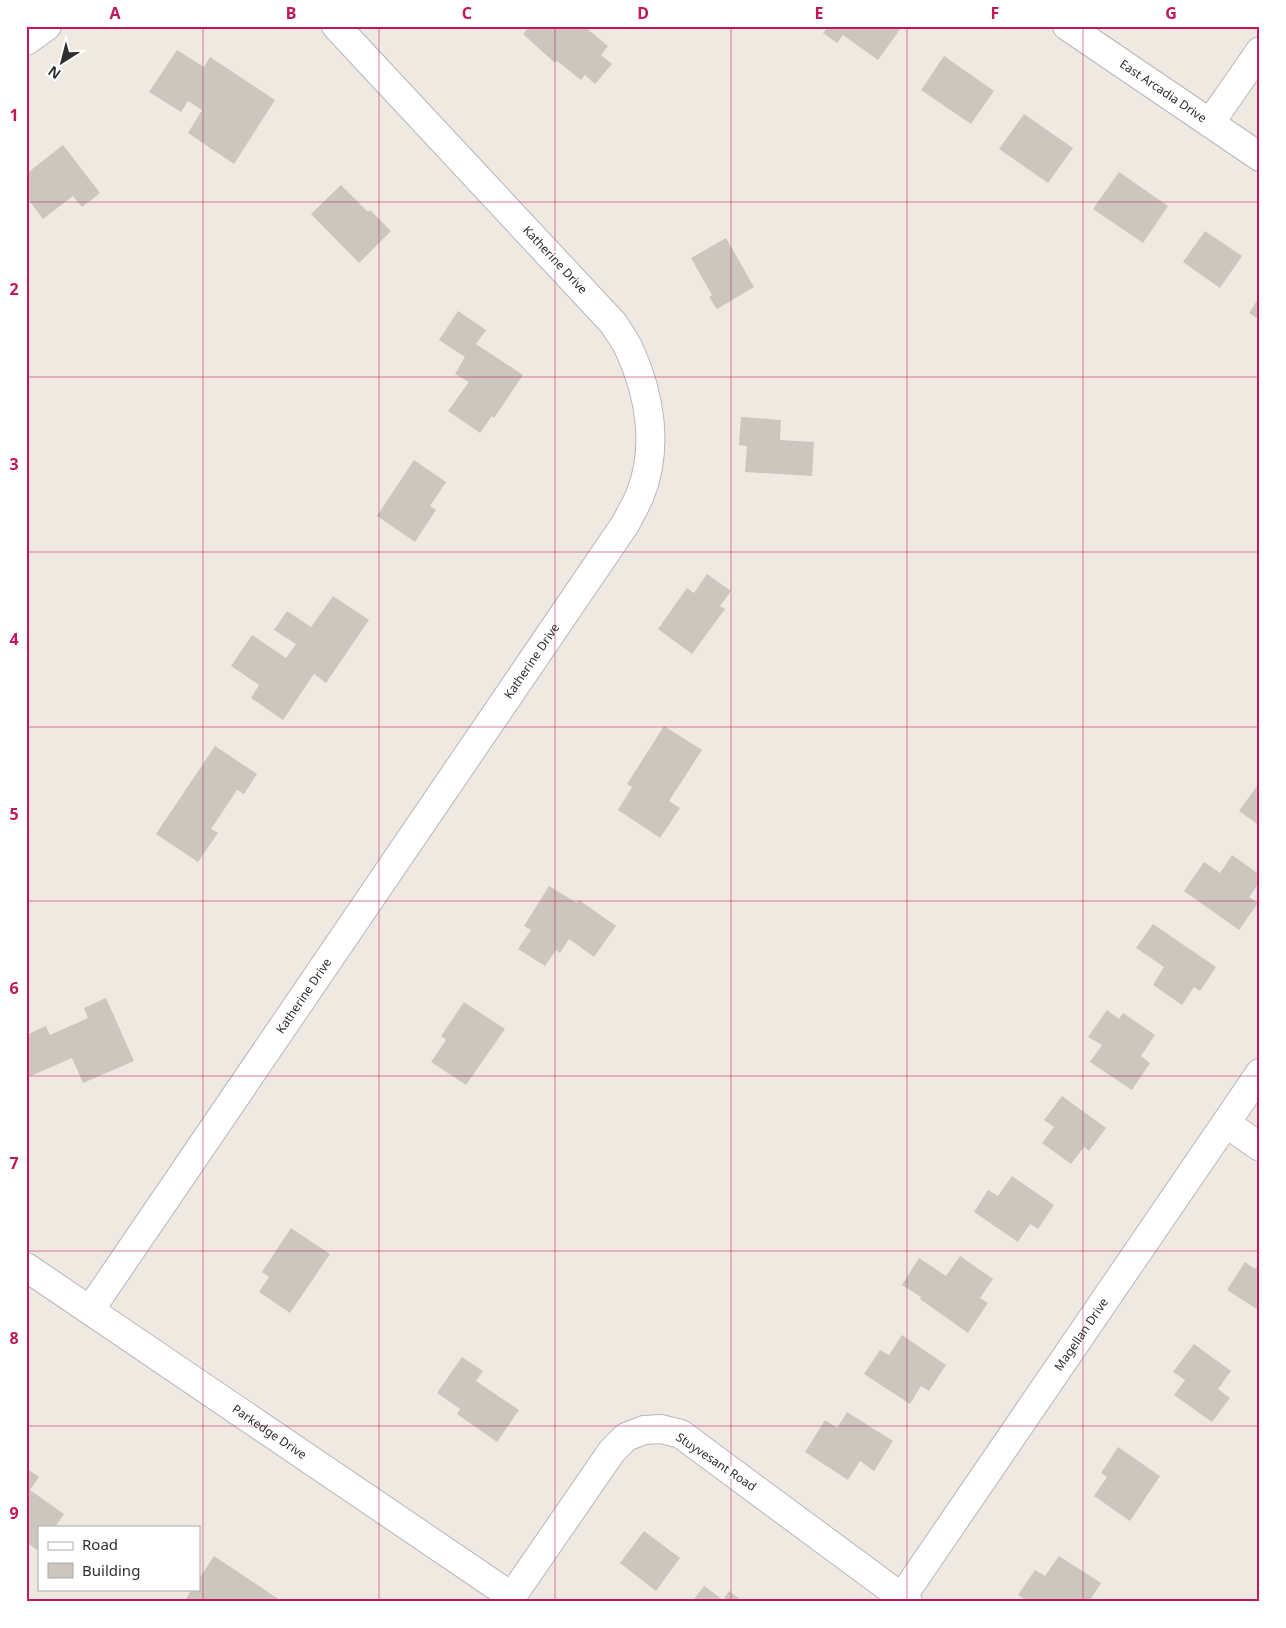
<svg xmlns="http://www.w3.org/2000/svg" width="1286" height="1628" font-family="'Noto Sans',sans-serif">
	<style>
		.building { fill: #cbc7bf }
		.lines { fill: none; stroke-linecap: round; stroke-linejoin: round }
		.street-casing { stroke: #b4b7c1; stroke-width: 30 }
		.street { stroke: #fff; stroke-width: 28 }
		.grid { fill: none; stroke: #c2185b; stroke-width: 1; stroke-opacity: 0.55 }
		.labels { text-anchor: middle; stroke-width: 4.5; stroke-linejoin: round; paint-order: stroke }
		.street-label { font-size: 12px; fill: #2e2e2e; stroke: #fff }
		.neatline { fill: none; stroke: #c2185b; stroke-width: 2 }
		.grid-label { font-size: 16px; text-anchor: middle; font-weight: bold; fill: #c2185b }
	</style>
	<rect width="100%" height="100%" fill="#efe9e1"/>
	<path class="building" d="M530,26H584L608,46L601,55L612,64L595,84L585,75L581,80L557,61L555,63L523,34Z
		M825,26H899L901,28L878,60L843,35L837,43L823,33L827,28Z
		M177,50L204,67L210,57L275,100L234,164L188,133L202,110L188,101L181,112L149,92Z
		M944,56L994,91L971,124L921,90Z
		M1024,114L1073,148L1048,183L999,149Z
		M63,145L100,193L82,207L73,196L43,219L26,196V174Z
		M1119,172L1168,206L1143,243L1093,209Z
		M341,185L368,212L370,210L391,231L359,263L311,214Z
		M1205,231L1242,256L1220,288L1183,262Z
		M726,238L754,287L717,309L709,297L712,295L691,258Z
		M1260,296V320L1249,313Z
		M458,311L486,330L476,344L523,375L494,418L492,416L480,433L448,411L469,382L455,374L465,357L439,340Z
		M741,417L781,420L780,440L814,442L812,476L745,472L747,446L739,445Z
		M414,460L446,482L430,506L436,510L415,542L377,516Z
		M707,574L731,591L720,606L725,609L692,654L658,629L687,588L694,593Z
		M333,596L369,620L326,683L314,674L283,720L251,698L259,685L231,666L252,635L286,658L296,644L274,630L287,611L311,627Z
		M664,726L702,750L669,801L680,808L660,838L618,810L632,787L627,784Z
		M215,746L257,774L244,794L237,790L211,829L218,833L198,862L156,834Z
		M1260,782V826L1239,811Z
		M1232,855L1260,875V882L1249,897L1258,903L1239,930L1184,891L1204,862L1220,873Z
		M549,886L577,903L579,900L616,926L594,957L569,939L560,953L556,950L545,966L518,949L531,930L524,926Z
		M1153,924L1216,967L1200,991L1194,987L1182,1005L1153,985L1164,967L1136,948Z
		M106,998L134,1061L83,1083L72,1058L26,1078V1035L46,1026L50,1035L88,1018L84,1008Z
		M464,1002L505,1029L466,1085L431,1062L446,1040L441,1036Z
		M1107,1010L1119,1019L1123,1013L1155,1035L1141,1056L1150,1063L1132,1090L1090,1062L1102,1045L1088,1037Z
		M1062,1096L1106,1128L1089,1151L1084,1147L1071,1164L1042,1143L1054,1127L1044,1120Z
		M1012,1176L1054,1205L1038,1229L1030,1224L1018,1242L974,1212L988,1190L998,1196Z
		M291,1228L330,1254L290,1313L259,1292L269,1277L262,1272Z
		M960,1256L993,1279L980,1298L988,1303L968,1333L920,1299L921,1297L902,1285L919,1258L946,1276Z
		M1260,1261V1311L1227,1290L1245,1262L1255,1269Z
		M902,1335L946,1365L929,1391L921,1386L910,1404L864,1374L880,1350L889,1355Z
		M1194,1344L1231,1371L1218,1389L1230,1398L1212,1422L1174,1395L1185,1380L1173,1372Z
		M462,1357L483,1371L476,1381L519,1410L497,1442L457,1414L460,1409L437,1393Z
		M847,1412L893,1441L874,1471L860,1461L848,1480L805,1452L825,1420L837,1428Z
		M1118,1447L1160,1476L1130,1521L1094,1496L1107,1477L1101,1473Z
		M26,1468L39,1477L30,1490L64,1514L55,1527H39V1548L37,1550L26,1542Z
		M644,1531L680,1558L656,1591L620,1563Z
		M214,1556L283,1602H191L186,1599L192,1589H199V1579Z
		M1059,1556L1101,1583L1089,1602H1029L1018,1595L1035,1570L1045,1576Z
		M704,1586L723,1600L729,1591L744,1602H692Z"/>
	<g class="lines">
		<defs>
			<g id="street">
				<path id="s1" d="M1067,26L1260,157"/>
				<path d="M26,41L47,26"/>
				<path d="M1210,123L1260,51"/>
				<path d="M1226,1123L1260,1147"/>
				<path id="s2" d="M26,1267L511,1596"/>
				<path id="s3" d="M90,1310L626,523C630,514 636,505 640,495C659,448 650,394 629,349C625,340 618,331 613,323L336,26"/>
				<path id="s4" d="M902,1597L1260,1073"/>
				<path d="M508,1602L612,1451L626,1437L644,1430L661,1429L681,1434L697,1446L908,1602"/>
			</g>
		</defs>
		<use href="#street" class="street-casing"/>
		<use href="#street" class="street"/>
	</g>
	<path class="grid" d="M203,26V1602M379,26V1602M555,26V1602M731,26V1602M907,26V1602M1083,26V1602M26,202H1260M26,377H1260M26,552H1260M26,727H1260M26,901H1260M26,1076H1260M26,1251H1260M26,1426H1260"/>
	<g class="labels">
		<g class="street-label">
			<text dy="4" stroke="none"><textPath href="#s1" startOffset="116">East Arcadia Drive</textPath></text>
			<text transform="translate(555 260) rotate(47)" y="4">Katherine Drive</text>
			<text dy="4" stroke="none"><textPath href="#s3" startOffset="785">Katherine Drive</textPath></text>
			<text dy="4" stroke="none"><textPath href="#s3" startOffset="380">Katherine Drive</textPath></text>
			<text dy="4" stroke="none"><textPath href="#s4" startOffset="318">Magellan Drive</textPath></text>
			<text dy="4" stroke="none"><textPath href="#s2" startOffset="294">Parkedge Drive</textPath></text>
			<text transform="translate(716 1462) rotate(34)" y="4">Stuyvesant Road</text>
		</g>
	</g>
	<rect width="1286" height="1628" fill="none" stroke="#ffffff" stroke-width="55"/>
	<rect x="38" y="1526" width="162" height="65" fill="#ffffff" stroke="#ababab"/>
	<rect x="48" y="1542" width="25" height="8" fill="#ffffff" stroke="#ababab"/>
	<text x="82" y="1550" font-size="15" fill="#2e2e2e">Road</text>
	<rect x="48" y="1563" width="25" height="15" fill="#cbc7bf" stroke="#ababab"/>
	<text x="82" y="1576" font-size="15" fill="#2e2e2e">Building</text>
	<g transform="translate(62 62) rotate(216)" stroke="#ffffff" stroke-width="4" paint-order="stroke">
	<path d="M0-4L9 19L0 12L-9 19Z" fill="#2e2e2e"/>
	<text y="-8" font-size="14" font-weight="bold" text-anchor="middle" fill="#2e2e2e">N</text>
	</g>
	<rect x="28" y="28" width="1230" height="1572" class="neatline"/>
	<g class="grid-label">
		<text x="115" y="19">A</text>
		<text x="291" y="19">B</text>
		<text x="467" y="19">C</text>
		<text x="643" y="19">D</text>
		<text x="819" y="19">E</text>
		<text x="995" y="19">F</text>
		<text x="1171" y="19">G</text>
		<text x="14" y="121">1</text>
		<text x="14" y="295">2</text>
		<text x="14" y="470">3</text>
		<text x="14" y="645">4</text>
		<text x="14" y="820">5</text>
		<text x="14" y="994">6</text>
		<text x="14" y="1169">7</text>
		<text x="14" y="1344">8</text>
		<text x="14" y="1519">9</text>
	</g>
</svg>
